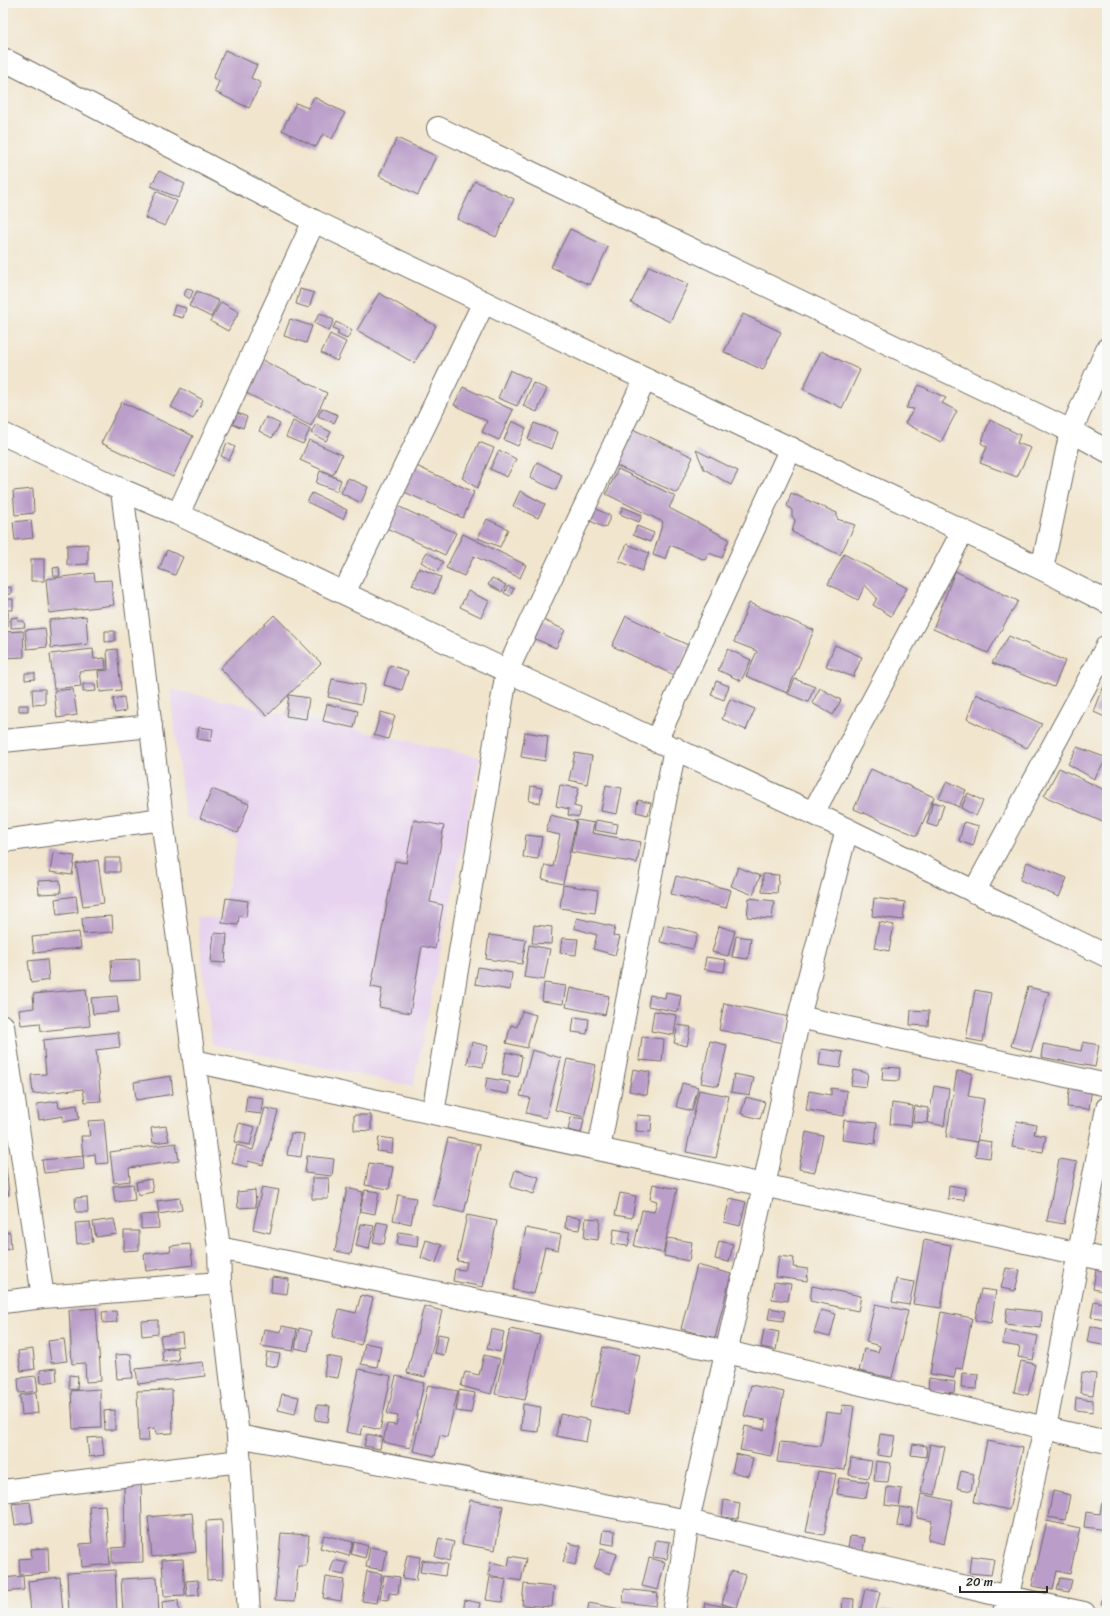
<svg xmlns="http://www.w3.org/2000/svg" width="1110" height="1616" font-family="Sriracha,sans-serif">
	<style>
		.built { fill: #e7d2ef }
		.building { fill: #ba9ec9 }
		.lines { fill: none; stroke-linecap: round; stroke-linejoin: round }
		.minor-casing { stroke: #706c64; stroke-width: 24 }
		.minor { stroke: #fff; stroke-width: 22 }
	</style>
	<rect width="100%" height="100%" fill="#f6f6f2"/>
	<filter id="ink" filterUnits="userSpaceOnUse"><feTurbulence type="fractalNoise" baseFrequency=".025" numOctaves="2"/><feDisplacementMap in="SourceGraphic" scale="8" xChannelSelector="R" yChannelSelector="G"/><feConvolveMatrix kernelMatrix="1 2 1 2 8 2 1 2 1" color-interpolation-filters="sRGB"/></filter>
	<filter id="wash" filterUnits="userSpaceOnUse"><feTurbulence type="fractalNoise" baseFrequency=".012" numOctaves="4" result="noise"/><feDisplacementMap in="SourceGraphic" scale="16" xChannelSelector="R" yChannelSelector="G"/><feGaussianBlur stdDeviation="0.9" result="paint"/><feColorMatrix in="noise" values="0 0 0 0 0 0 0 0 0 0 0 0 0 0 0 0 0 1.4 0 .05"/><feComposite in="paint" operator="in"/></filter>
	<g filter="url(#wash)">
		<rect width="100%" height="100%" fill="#f1e5cd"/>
		<path class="built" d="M170,689L480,757L413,1086L212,1044L197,917L221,919L238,839L185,817Z"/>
		<g id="blocks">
			<path class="building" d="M225,50L257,65L251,78L261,83L249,108L215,92L219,81L213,78Z
				M314,97L345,113L332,139L323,134L316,147L282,130L296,103L308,108Z
				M397,138L436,156L418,195L379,176Z
				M159,171L185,184L178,198L151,186Z
				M475,181L514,199L496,237L457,219Z
				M156,191L177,201L165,226L145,218Z
				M570,229L608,247L590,285L551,267Z
				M649,266L688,284L670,322L631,303Z
				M187,288L193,291L190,299L184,295Z
				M300,289L314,293L309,308L296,304Z
				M197,291L219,301L211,317L189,306Z
				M379,293L436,326L414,363L357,330Z
				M221,302L239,312L228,331L210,321Z
				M175,305L186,308L183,318L172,315Z
				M320,313L334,320L329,331L314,323Z
				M743,314L781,332L763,370L724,352Z
				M290,319L312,326L306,343L284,336Z
				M336,322L352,330L347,339L337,334L339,331L333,328Z
				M330,334L346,342L337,361L321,353Z
				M821,351L860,370L842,408L803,389Z
				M262,360L327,393L311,426L246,393Z
				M510,370L530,379L517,406L498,398Z
				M533,383L547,389L537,412L523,406Z
				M919,385L946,398L942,403L957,411L941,442L905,423L914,409L906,408Z
				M463,387L513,410L499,440L482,432L487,421L454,405Z
				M181,388L203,400L193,419L171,407Z
				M122,402L193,436L173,477L101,443Z
				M322,408L338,415L334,423L318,416Z
				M235,412L247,417L243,428L230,423Z
				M266,417L280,424L272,438L259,431Z
				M990,420L1020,435L1017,443L1031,448L1017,477L980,463L987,447L981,443Z
				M293,421L310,429L303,444L286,437Z
				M512,421L526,428L518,446L504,440Z
				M534,423L558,432L552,449L528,440Z
				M316,424L331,432L326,441L311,433Z
				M628,427L693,457L677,493L611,463Z
				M309,440L342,455L333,475L300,460Z
				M479,442L494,448L477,488L462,478L471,461Z
				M227,443L235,447L229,460L221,456Z
				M499,450L516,459L507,477L490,469Z
				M696,450L738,471L731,485L704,469Z
				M537,462L562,475L556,490L530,478Z
				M414,465L474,492L463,518L402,491Z
				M618,469L675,496L669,508L729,539L722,558L709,553L705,560L670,545L665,559L653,555L663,522L606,494Z
				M320,471L341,480L337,491L316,483Z
				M348,478L368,487L361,503L341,493Z
				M33,489L34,513L15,515L13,491Z
				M520,491L545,504L538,518L513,506Z
				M312,493L347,510L343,519L307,502Z
				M791,493L837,513V519L855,525L840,555L792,532L795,520L792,516V510L787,506Z
				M393,504L456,533L445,555L382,526Z
				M592,507L611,516L605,528L586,519Z
				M623,507L642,515L639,522L620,514Z
				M487,519L508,529L500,547L478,538Z
				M31,520L33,538L15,540L13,522Z
				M637,526L654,533L650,542L633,535Z
				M463,534L526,565L520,578L474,556L464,576L446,568Z
				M88,544V564L67,565V545Z
				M627,544L649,553L642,571L619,561Z
				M167,550L183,557L175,575L159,569Z
				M427,552L443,562L437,572L421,562Z
				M844,554L907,588L891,616L873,605L877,598L865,585L858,600L828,584Z
				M31,559H44V581H31Z
				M59,567L60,576H54L53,568Z
				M419,568L441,577L434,594L412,585Z
				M955,571L1018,601L988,653L933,629Z
				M94,573L95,581L111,580L114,605L49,613L46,579Z
				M492,578L506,585L502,592L488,585Z
				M508,586L514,589L510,596L504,593Z
				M11,587V594L3,595V588Z
				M468,591L489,601L481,617L460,607Z
				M3,599H13V610H3Z
				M749,603L814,630L787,693L746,676L757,651L734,642Z
				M8,612V627H3V613Z
				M274,615L321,663L267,716L220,668Z
				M86,616L88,644L51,648L49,620Z
				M626,616L690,646L676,676L612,646Z
				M18,617V621H24L25,627L11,628V618Z
				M541,619L565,630L556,648L533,638Z
				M45,628L47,647L27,649L25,630Z
				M23,631L24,657L3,658V632Z
				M105,631H115V641L105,642Z
				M1009,636L1065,661L1054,687L992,663Z
				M835,645L862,657L853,677L826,666Z
				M93,649L94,659L105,658L106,669L79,671L81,686L54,689L50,654Z
				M117,649L121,690L100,692L98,671L108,670L107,650Z
				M728,649L751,660L741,681L718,670Z
				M390,665L408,671L402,690L384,685Z
				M25,673H35V679L25,680Z
				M332,679L365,685L361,704L328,697Z
				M795,679L815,687L808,702L788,694Z
				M716,681L729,686L724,700L711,695Z
				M1105,683L1107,684V718L1094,712Z
				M83,684H95L96,691L83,692Z
				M820,688L841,700L833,715L812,703Z
				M32,689H45V704L33,705Z
				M73,689L77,715L57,718L54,691Z
				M976,694L1042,724L1027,748L967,719Z
				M289,695L309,698L306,719L286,716Z
				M124,697L126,711L115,713L113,699Z
				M730,699L755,709L746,730L722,719Z
				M327,704L358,711L354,728L323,721Z
				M19,705H28V711H19Z
				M381,712L395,716L388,739L374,735Z
				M199,727L213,729L211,741L197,739Z
				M525,732L548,736L545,761L521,757Z
				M1077,747L1107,758L1094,779L1068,764Z
				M575,753L592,756L587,784L569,780Z
				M1059,768L1107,791V824L1044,796Z
				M871,769L934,797L917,836L854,809Z
				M947,781L966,790L959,807L939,798Z
				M560,785L579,788L574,806L581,808L579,817L568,815L569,809L556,806Z
				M606,785L622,788L617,814L601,811Z
				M531,786L542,788L540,803L529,801Z
				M212,789L249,804L238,833L200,818Z
				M968,793L983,801L976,816L961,808Z
				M638,800L651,803L648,815L636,812Z
				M933,802L944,805L937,827L927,824Z
				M550,815L576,821L563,884L542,879L545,865L553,867L560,835L546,832Z
				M414,820L444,826L430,902L443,905L435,949L422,946L410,1013L379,1007L382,989L371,987L395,861L406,863Z
				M577,820L594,823L592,833L641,842L637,863L571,852Z
				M596,820L618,824L616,834L594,830Z
				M964,822L979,826L973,846L959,841Z
				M526,835L542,837L538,859L523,857Z
				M53,853L75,856L72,875L50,872Z
				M105,858H120V872H105Z
				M98,860L104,903L83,906L76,864Z
				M1027,862L1067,878L1059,897L1020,880Z
				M738,867L760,876L753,895L731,886Z
				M763,874L779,875L777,893L762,892Z
				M676,876L731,890L726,908L671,894Z
				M60,880L61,893L39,894L38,881Z
				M563,885L598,890L595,913L560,908Z
				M76,896L78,912L57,915L55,899Z
				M226,898L248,901L246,917L239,916L238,925L222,923Z
				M749,898L774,901L772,919L747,917Z
				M874,898L905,902L903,920L872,916Z
				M112,916L113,932L83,934L82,918Z
				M577,918L615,927L613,936L620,937L615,955L593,949L597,935L574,928Z
				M879,922L894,925L889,951L874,948Z
				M534,925L552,927L551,944L532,943Z
				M664,925L698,933L693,949L660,942Z
				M719,926L735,931L728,956L712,952Z
				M79,932L81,948L34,953L32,937Z
				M214,933L227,934L225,963L211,962Z
				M489,935L526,940L522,964L486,959Z
				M736,936L751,938L748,959L732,957Z
				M562,938L578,939L576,955L560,953Z
				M529,945L550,949L544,980L524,977Z
				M706,957L726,960L724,972L704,969Z
				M47,959L49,980L31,983L28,961Z
				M139,959L140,980L112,981L111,960Z
				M478,967L512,973L510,990L475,984Z
				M544,983L566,986L563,1004L542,1001Z
				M1028,987L1049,992L1031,1052L1011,1046Z
				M570,988L609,996L605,1015L566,1007Z
				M86,989L90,1026L41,1031L40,1023L21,1025L19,1010L34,1008L33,994Z
				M975,990L991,993L983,1042L966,1039Z
				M666,992L681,995L678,1012L648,1006L650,995L665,998Z
				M117,996L119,1012L93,1014L91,998Z
				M724,1003L789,1017L783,1043L719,1030Z
				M911,1010L929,1011L928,1026L910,1025Z
				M522,1011L536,1015L527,1048L506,1043L511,1025L517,1027Z
				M654,1011L677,1015L674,1035L651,1031Z
				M574,1017L589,1019L587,1034L572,1032Z
				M678,1025L691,1027L687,1046L674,1043Z
				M118,1032L120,1047L96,1050L101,1101L85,1102L83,1089L33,1094L31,1075L46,1074L43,1040Z
				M642,1037L664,1039L662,1062L639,1060Z
				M710,1041L727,1045L718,1086L701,1083Z
				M472,1042L488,1046L483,1067L467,1064Z
				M1083,1042L1099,1045L1095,1067L1041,1057L1043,1044L1081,1051Z
				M821,1049L843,1052L840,1068L819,1065Z
				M532,1050L561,1058L546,1118L526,1113L530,1098L520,1096Z
				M506,1052L522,1056L518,1077L502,1074Z
				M567,1059L596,1065L584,1117L555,1110Z
				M883,1067L900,1068L899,1081L882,1080Z
				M633,1069L650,1072L647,1095L629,1091Z
				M854,1070L868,1073L866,1087L851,1085Z
				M957,1071L972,1073L968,1096L984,1099L977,1142L946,1137Z
				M734,1074L754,1078L750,1095L731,1092Z
				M171,1076L173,1094L136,1100L134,1082Z
				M487,1078L510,1082L508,1094L485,1090Z
				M682,1083L698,1087L692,1111L676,1107Z
				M1070,1084L1092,1087L1089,1109L1067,1107Z
				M934,1086L949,1089L944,1126L928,1123Z
				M831,1088L847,1091L844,1116L806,1110L809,1091L831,1095Z
				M699,1090L729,1096L716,1158L686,1152Z
				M247,1096L263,1098L261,1114L245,1112Z
				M746,1097L765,1102L760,1119L741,1114Z
				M58,1101L59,1108L77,1105L79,1119L63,1122V1116L39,1120L37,1104Z
				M892,1103L913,1106L911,1126L890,1124Z
				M915,1106L928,1108L927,1123L913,1122Z
				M265,1108L278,1111L263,1165L248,1161L247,1167L232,1163L237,1145L253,1150Z
				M354,1115H371V1131L354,1130Z
				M637,1115L652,1116L651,1132L636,1131Z
				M571,1117L584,1119L581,1133L568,1130Z
				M104,1120L108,1163L96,1164L95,1154L83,1156L81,1136H90L88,1121Z
				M844,1120L877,1123L875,1144L842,1140Z
				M1017,1121L1036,1125L1034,1134L1046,1136L1043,1152L1012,1147Z
				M239,1123L255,1127L250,1145L234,1142Z
				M166,1126L169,1141L153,1143L151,1128Z
				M806,1132L823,1136L815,1172L799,1169Z
				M291,1133L304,1134L301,1157L287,1155Z
				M379,1137L393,1139L392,1153L377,1151Z
				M448,1138L480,1145L464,1213L432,1205Z
				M978,1140L992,1142L990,1158L975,1156Z
				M176,1143L179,1161L129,1168L130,1181L114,1183L110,1152Z
				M83,1156L84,1169L44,1173L42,1160Z
				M307,1156L334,1159L332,1176L305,1173Z
				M1059,1159L1077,1162L1064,1224L1047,1221Z
				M369,1163L393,1167L389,1189L365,1185Z
				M3,1166H6L9,1195H3Z
				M515,1170L539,1177L534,1194L510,1187Z
				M312,1178H329L328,1199H312Z
				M151,1179L153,1192L138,1195L136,1182Z
				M133,1184L135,1200L115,1202L113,1186Z
				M653,1184L677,1189L663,1253L634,1246L642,1210L654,1212L657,1201L650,1199Z
				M949,1185L965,1188L964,1200L948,1199Z
				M262,1187L279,1190L270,1233L253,1229Z
				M347,1188L363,1192L351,1254L335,1251Z
				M255,1190L256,1207L238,1208L237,1192Z
				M365,1190L379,1192L375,1214L360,1211Z
				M620,1193L636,1196L632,1218L615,1215Z
				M398,1195L416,1198L411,1224L393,1220Z
				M87,1197L88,1212H76L75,1198Z
				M180,1198L182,1210L159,1214L157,1201Z
				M730,1198L746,1202L740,1226L724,1222Z
				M158,1214L159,1228L141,1229V1215Z
				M467,1215L497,1221L483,1287L453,1281L455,1269L465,1270L467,1262L457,1261Z
				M566,1216L581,1218L579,1230L565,1228Z
				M586,1218L600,1219L598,1240L584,1238Z
				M114,1219L117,1234L96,1237L93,1222Z
				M90,1222L93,1242L77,1244L75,1223Z
				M377,1222L388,1224L384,1244L373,1242Z
				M361,1224L374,1226L369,1249L356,1246Z
				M526,1228L561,1235L558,1250L545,1247L534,1294L513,1290Z
				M614,1229L631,1232L628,1246L612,1244Z
				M124,1231H139V1250L124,1251Z
				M10,1232L11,1249L3,1250V1233Z
				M399,1232L418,1235L417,1247L397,1244Z
				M667,1238L692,1242L689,1261L664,1256Z
				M426,1240L442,1245L436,1263L421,1258Z
				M924,1240L951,1245L941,1308L913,1304Z
				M719,1241L733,1244L729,1262L715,1259Z
				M190,1244L193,1265L146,1271L144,1254L171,1251L170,1246Z
				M779,1256L794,1258L793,1267L808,1269L807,1281L776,1277Z
				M697,1265L731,1274L715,1338L681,1329Z
				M1006,1268L1020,1270L1015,1291L1001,1288Z
				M1096,1269L1107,1271V1292L1093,1289Z
				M272,1277L289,1279L287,1294L271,1292Z
				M896,1279L914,1282L909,1305L892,1302Z
				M774,1282L791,1284L788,1301L772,1299Z
				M812,1286L861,1296L858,1311L810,1301Z
				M981,1289L996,1291L991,1323L975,1320Z
				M361,1295L373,1298L361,1345L332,1337L339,1309L356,1313Z
				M1094,1301L1107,1304V1319L1091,1317Z
				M875,1304L908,1311L892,1378L859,1371L864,1349L878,1352L880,1346L866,1342Z
				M424,1306L442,1311L425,1377L407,1373Z
				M96,1308L101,1381L86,1382L85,1363L72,1364L69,1310Z
				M770,1308L785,1311L783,1321L768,1319Z
				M1007,1308L1042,1312L1041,1328L1005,1324Z
				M821,1310L836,1314L830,1337L814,1333Z
				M116,1311L117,1322L103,1323L102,1312Z
				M941,1312L972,1318L962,1369L956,1368L954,1378L930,1374Z
				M158,1320V1334L142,1336L141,1321Z
				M282,1326L297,1329L293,1351L261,1346L264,1329L281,1332Z
				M1090,1326L1107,1330V1346L1087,1342Z
				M299,1328L312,1331L308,1351L295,1348Z
				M491,1329L504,1332L500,1352L487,1349Z
				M510,1329L540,1335L525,1400L495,1394Z
				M764,1329L779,1332L776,1350L761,1347Z
				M1005,1330L1038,1336L1033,1360L1018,1357L1020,1347L1002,1344Z
				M182,1333L183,1346L162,1348L160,1336Z
				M438,1334L448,1336L444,1355L434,1353Z
				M64,1339L67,1361L51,1363L48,1341Z
				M365,1343L381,1346L377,1367L361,1364Z
				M603,1347L640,1355L628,1414L590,1406Z
				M177,1348L179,1360L163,1362L162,1350Z
				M33,1349L35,1369L21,1371L18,1351Z
				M267,1352L280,1354L277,1367L265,1365Z
				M131,1354L133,1378L117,1379L115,1355Z
				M484,1355L500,1359L491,1394L461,1386L465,1372L479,1375Z
				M327,1356L342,1359L338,1378L324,1376Z
				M1021,1361L1035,1364L1028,1395L1014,1392Z
				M203,1362L205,1376L138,1384L136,1369Z
				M56,1368L57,1381L41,1383L40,1370Z
				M359,1369L391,1376L380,1430L363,1426L361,1435L346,1432Z
				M1082,1372L1096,1374L1093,1395L1080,1393Z
				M962,1373L978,1374L977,1389L961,1388Z
				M69,1375L78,1376L77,1390L69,1389Z
				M36,1376L38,1391L19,1393L18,1378Z
				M396,1376L424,1383L410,1448L383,1442L387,1424L396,1425L398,1416L387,1414Z
				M929,1378L955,1382L954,1393L928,1390Z
				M428,1385L458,1391L447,1437L440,1435L435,1456L413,1451Z
				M751,1385L784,1392L771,1456L740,1450L745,1426L764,1430L766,1420L744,1416Z
				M100,1389L101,1428L73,1429L71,1391Z
				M172,1390L173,1433L156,1434L155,1428L148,1429L149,1441H139L137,1391Z
				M459,1390L475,1393L471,1413L456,1411Z
				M36,1393L38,1413L22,1415L20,1395Z
				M282,1394L299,1397L295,1414L278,1410Z
				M1076,1398L1093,1400V1412L1075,1410Z
				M523,1404L541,1407L538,1432L521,1430Z
				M317,1405L330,1406L328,1422L315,1420Z
				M842,1405L854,1406L845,1470L777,1462L780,1442L821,1446L826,1412L841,1414Z
				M115,1410V1430H105L104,1411Z
				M560,1414L590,1420L586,1442L556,1436Z
				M367,1434L382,1437L380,1449L364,1446Z
				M880,1434L895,1436L891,1457L877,1455Z
				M102,1437L104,1455L89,1457L87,1438Z
				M987,1441L1023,1448L1009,1510L974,1502Z
				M913,1444L927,1446L926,1457L911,1455Z
				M930,1444L945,1447L935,1495L921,1492Z
				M736,1454L753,1458L749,1476L732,1472Z
				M851,1458L872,1461L869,1478L849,1475Z
				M876,1461L891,1463L888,1482L874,1481Z
				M818,1471L836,1474L824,1535L806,1532Z
				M961,1471L974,1474L971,1491L957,1488Z
				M839,1478L869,1482L866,1498L837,1494Z
				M141,1481L143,1562L112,1563V1548L125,1547L124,1482Z
				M887,1487L902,1489L899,1507L885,1505Z
				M1053,1491L1070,1495L1065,1520L1048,1517Z
				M921,1494L953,1501L944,1544L928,1540L932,1521L917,1518Z
				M470,1500L503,1506L495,1550L462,1544Z
				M724,1500L740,1503L738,1519L722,1517Z
				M30,1502L33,1522L15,1525L12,1504Z
				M1102,1503H1107V1530L1084,1527L1086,1512L1100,1514Z
				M105,1505L110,1564L82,1567L80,1544L92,1543L89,1506Z
				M900,1507L913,1509L910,1527L897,1526Z
				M192,1513L196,1552L152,1557L148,1517Z
				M222,1520L223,1579L207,1580L206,1521Z
				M1047,1521L1080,1528L1070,1574L1057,1571L1053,1590L1032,1586Z
				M603,1530L615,1531L614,1545L601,1543Z
				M281,1533L309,1535L306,1566H298L295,1601L275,1600Z
				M324,1535L353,1542L349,1556L320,1548Z
				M850,1536L865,1538L863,1551L848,1549Z
				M439,1538L454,1542L449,1561L435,1557Z
				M656,1540L670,1542L667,1559L653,1557Z
				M354,1542L368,1546L365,1558L351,1554Z
				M569,1543L581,1546L575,1565L563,1562Z
				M370,1547L387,1550L383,1570L366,1567Z
				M48,1548L49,1573L20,1575L19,1559L32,1558L31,1549Z
				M601,1549L617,1554L610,1574L594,1568Z
				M407,1555L420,1557L416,1581L402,1579Z
				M510,1556L526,1559L521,1581L488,1575L491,1562L508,1566Z
				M971,1556L994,1559L991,1575L969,1573Z
				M649,1558L665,1562L658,1590L642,1586Z
				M183,1559L185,1595L164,1596L162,1560Z
				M334,1560L347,1563L344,1575L330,1572Z
				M422,1560L447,1564L445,1576L420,1572Z
				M115,1570L117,1613H69L67,1573Z
				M367,1571L382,1574L377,1603L362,1601Z
				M731,1571L745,1575L736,1608L722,1604Z
				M384,1575L400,1577L398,1594L389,1593L388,1600L380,1599Z
				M23,1576L24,1590L3,1592V1578Z
				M60,1577L63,1613H31L28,1581Z
				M157,1577L159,1613H123L121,1579Z
				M326,1577L344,1580L341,1601L323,1598Z
				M490,1577L506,1580L502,1602L486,1600Z
				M1060,1578L1072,1580L1069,1592L1057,1590Z
				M198,1580L199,1595L187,1596L186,1581Z
				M1106,1582H1107V1605L1101,1604Z
				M524,1584L554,1587L552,1607L522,1605Z
				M624,1589L658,1593L656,1606L623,1602Z
				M865,1589L880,1592L875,1613L860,1612Z
				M843,1598L854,1599L853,1613L842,1612Z
				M178,1600L179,1613H163L162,1602Z
				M465,1600L480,1603L478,1613H463Z
				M589,1603L631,1611V1613H587Z
				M705,1603L736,1609L735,1613H703Z
				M880,1610L898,1612L897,1613H880Z"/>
		</g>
	</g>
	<g filter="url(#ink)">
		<use href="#blocks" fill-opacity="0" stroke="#706c64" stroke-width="1"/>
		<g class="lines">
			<defs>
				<path id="minor" d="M3,59L314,221L963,531L1042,569L1107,602
					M438,128L1071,431L1107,451
					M3,434L122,490L178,514L507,671L813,813L1107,956
					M122,490L162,819L219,1248L220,1283L238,1436L249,1613
					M178,514L314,221
					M1042,569L1071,431L1107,349
					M344,593L484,302
					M3,741L151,726
					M656,741L791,448
					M813,813L963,531
					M3,841L162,819
					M974,892L1107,646
					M799,1017L1107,1085
					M3,1026L43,1297
					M194,1061L1107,1260
					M433,1113L507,671L645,379
					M599,1149L675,748
					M219,1248L727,1352L1045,1428L1107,1442
					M3,1302L43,1297L220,1283
					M238,1436L688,1521L1008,1597L1084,1613
					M3,1491L240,1461
					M674,1613L688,1521L764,1186L799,1017L847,829
					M1004,1613L1045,1428L1107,1108"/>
			</defs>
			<use href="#minor" class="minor-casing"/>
			<use href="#minor" class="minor"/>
		</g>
	</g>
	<rect width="1110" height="1616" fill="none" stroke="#f6f6f2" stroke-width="16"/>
	<path d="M960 1586v6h87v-6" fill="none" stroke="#2b2b2b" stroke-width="2"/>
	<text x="966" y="1586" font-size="12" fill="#2b2b2b" stroke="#f6f6f2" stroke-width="3" paint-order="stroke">20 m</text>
</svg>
